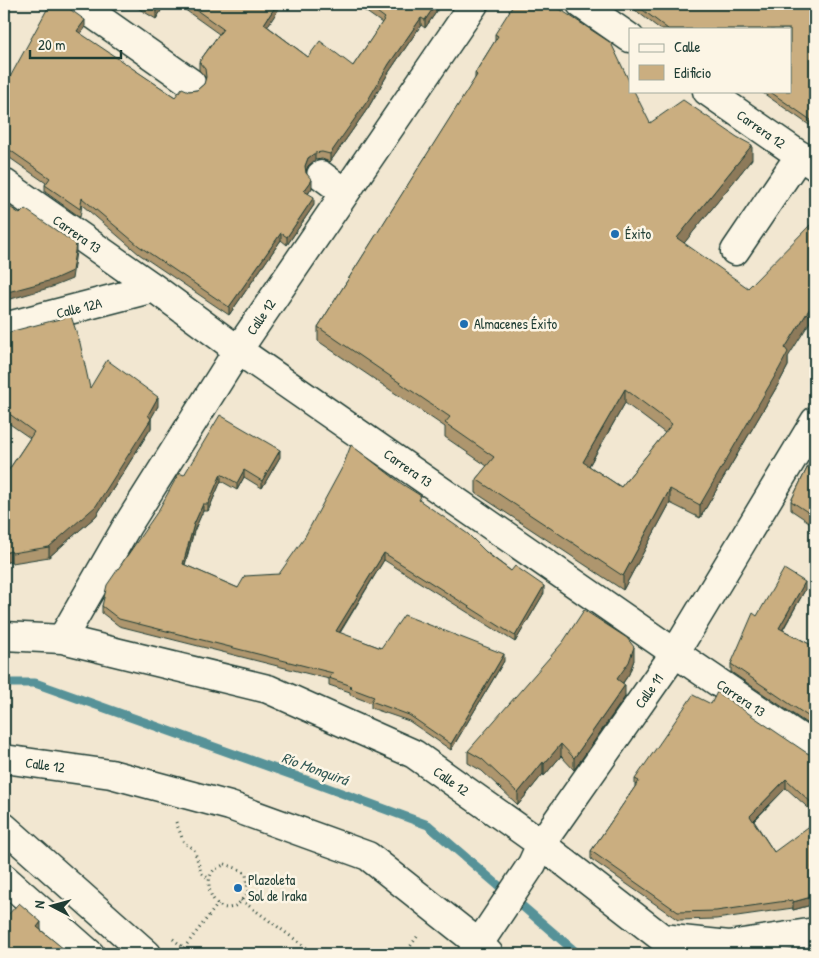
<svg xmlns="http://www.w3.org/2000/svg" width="819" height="958" font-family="'Patrick Hand',sans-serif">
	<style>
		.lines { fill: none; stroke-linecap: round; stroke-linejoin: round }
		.stream { stroke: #579298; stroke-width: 9 }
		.minor-casing { stroke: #1f3d34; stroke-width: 31 }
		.path { stroke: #1f3d34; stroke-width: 3; stroke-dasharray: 1 4; stroke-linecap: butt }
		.minor { stroke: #fcf5e5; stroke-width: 28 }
		.wall { fill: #ae966e; stroke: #1f3d34; fill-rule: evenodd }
		.shaded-wall { fill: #8d7a5a; stroke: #1f3d34 }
		.building { fill: #caae80; stroke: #1f3d34; fill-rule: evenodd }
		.poi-dot { fill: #1f6fb2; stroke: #fcf5e5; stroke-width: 2 }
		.labels { text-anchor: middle; stroke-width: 5; stroke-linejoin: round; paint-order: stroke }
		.street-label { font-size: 14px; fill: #1f3d34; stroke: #fcf5e5 }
		.poi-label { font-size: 14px; fill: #1f3d34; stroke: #fcf5e5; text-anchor: start }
		.water-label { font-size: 15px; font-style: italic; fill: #325955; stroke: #fcf5e5 }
	</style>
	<rect width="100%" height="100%" fill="#f2e7d1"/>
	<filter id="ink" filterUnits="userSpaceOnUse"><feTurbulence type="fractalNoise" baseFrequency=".02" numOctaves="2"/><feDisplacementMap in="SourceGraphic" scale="10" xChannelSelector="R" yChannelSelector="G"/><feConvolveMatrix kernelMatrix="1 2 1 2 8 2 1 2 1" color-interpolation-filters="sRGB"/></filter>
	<g filter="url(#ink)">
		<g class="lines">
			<path class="stream" d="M4,683H35L298,777L428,825L578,954"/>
			<defs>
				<path id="minor" d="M581,4L630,38
					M80,5L191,83
					M707,91L815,166
					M321,175L345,193
					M4,183L154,288L238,350L675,653L815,748
					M735,251L800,155
					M4,327L154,288
					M4,636L62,639L268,689L414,754L541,844L662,938L729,945L815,932
					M62,639L127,526L238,350L474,4
					M4,759L111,774L230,806L368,856L478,943L489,954
					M4,827L147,954
					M4,878L90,954
					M472,954L532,864L541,844L675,653L815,421"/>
			</defs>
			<use href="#minor" class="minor-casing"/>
			<path class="path" d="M176,822L184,843L194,849L201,872L210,880
				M225,864L241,870L246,874L248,891C244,896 241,903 235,906C215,916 201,884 214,870C217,868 222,866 225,864Z
				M241,900L315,954
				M173,939L192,954
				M184,948L218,904
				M405,954L419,934"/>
			<use href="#minor" class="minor"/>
		</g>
		<path class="wall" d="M131,4H165L156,19Z
			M177,4H282L267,26L308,57L353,66L382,23L355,4H442L425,28L421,25L389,72L368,108L330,162L322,159L315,160L308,166L306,171L312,188L308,194L314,205L287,245L281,240L229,315L139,254L82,205L80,217L45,192V185L46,183L4,154V88L85,28L80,34L175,97L189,91L197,90L204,84L206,79L205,77L199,70V62L219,34Z
			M632,4H815V129L760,91H790V29H660L635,10V6Z
			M495,34L650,123L752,159L684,243L788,357V366L779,383L700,518L670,503L623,590L476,493V479L487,466L445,437V427L318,341V327L475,79V73L495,41ZM625,403L665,433L621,487L589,466Z
			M4,335L90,388L158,406L151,418V428L96,516L49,557L12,563L11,561L4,563V471H8L30,438L4,420Z
			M815,452V526L791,510V501Z
			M280,457L262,488L244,477L237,490L221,481L208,511H203L194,531L185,565L238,588L279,574L421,502L511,571L544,593L515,642L384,560L340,633L381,648L504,661L451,750L409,721L371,708V703L350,695V692L329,685V679L119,626L102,613V606L184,475Z
			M805,590L783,630L815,647V729L731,672V664L757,616Z
			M634,660L629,674L623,683L625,697L574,770L561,756L544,776L543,774L518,805L482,771L468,763V751Z
			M807,753L813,755H815V814L786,788L754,821L774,852L815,871V904L793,910V908L716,919L678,920L591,859V851L635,787V779Z"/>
		<path class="shaded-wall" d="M161,4H165L156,19V11Z
			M277,4H282L264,32V24Z
			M436,4H442L425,28V20Z
			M421,18V25L389,72L368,108L330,162V154L389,64Z
			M85,20V28L77,39V31Z
			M752,145V159L677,252V238Z
			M315,153V160L308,166L305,174V166L308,158Z
			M312,180V188L304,199V191Z
			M314,197V205L287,245V237Z
			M281,233V240L229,315V307Z
			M76,244V252L72,279L52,287L4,301V293Z
			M815,300V314L788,357V366L779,383L700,518V505L785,348Z
			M625,389V403L583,476V462Z
			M158,397V406L148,424L151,419V428L96,516L49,557V547L148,415Z
			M280,450V457L262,488V481Z
			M244,470V477L237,490V483Z
			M221,474V481L208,511V504Z
			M670,489V503L623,590V576Z
			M203,504V511L194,531L183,571V564L194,524Z
			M11,551V561L4,563V553Z
			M384,553V560L336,638V631Z
			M805,582V590L779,636V628Z
			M544,586V593L515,642V636Z
			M634,647V660L629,674L617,691V679Z
			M504,654V661L451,750V744Z
			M625,685V697L574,770V758Z
			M561,744V756L544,776V764Z
			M543,762V774L518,805V793Z
			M786,779V788L750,824V816Z
			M815,862V871L812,875V867Z
			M815,896V904L793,910V902Z
			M41,922V931L37,927Z"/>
		<path class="building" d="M50,4H66L71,10L85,20L77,31L175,97L182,88L189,91L197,90L204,84L206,77L205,69L199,62L223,29L188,4H277L264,24L308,57L320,41L353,66L385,18L366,4H436L425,20L421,18L389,64L368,100L330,154L322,152L315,153L308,158L305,166L306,173L312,180L304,191L314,197L287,237L281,233L229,307L139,246L82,198L80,209L45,185L50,178L4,146V88Z
			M144,4H161L156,11Z
			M514,4H552L611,43L630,83V91H634L650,123L683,100L737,137L752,145L677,238L748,288L815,220V300L785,348L788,352L779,369L700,505L670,489L623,576L476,479L494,457L445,423L450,417L318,327L477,75L475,73L498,36L495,34ZM625,389L672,424L621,487L583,462Z
			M635,4H815V123L769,91H790V29H668Z
			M4,203L20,214L25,209L76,244L72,271L52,280L4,293Z
			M71,316L80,343L90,388L107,360L158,397L148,415L151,419L96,506L49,547L12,553L11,551L4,553V471H8L34,432L4,410V335L13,331Z
			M220,415L280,450L262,481L244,470L237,483L221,474L208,504H203L194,524L183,564L238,588L245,576L279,574L303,540L343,466L351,445L402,484L421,496L419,500L468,534L488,554L511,571L515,566L544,586L515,636L384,553L336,631L381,648L404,615L504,654L451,744L409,715L371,701L374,697L350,688L352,686L329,678L333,673L119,619L102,606L107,585L158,511L179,473L184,475Z
			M815,452V517L791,501Z
			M784,569L805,582L779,628L815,647V721L731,664L753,613L757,616Z
			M584,610L627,638L634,647L629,662L617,679L625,685L574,758L561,744L544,764L543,762L518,793L482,759L468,751L563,642Z
			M717,692L807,753L813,755H815V806L786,779L750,816L774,852L815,822V862L812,867L815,872V896L793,902V900L716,911L678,912L591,851L639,781L635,779L693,695L711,704Z
			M19,903L41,922L37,927L70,954H4V919Z"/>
	</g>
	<g class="poi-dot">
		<circle cx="615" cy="234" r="5"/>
		<circle cx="464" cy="324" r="5"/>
		<circle cx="238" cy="888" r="5"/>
	</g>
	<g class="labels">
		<g class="street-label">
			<text transform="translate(761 129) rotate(35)" y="5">Carrera 12</text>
			<text transform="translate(77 234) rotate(35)" y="5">Carrera 13</text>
			<text transform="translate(79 308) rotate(-14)" y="5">Calle 12A</text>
			<text transform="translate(261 317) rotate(-56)" y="5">Calle 12</text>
			<text transform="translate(408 468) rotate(35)" y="5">Carrera 13</text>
			<text transform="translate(649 691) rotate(-55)" y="5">Calle 11</text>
			<text transform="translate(741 698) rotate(34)" y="5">Carrera 13</text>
			<text transform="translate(45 765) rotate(8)" y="5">Calle 12</text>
			<text transform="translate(451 781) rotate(35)" y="5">Calle 12</text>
		</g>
		<g class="poi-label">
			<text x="625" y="239">Éxito</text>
			<text x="474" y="329">Almacenes Éxito</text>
			<text x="248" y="885">Plazoleta<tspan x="248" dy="16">Sol de Iraka</tspan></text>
		</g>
		<g class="water-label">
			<text transform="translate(315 769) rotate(20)" y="5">Río Monquirá</text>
		</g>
	</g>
	<rect width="819" height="958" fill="none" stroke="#fcf5e5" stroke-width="20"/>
	<rect x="10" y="10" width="799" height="938" fill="none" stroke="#1f3d34" stroke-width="2" filter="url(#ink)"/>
	<rect x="629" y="28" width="162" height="65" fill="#fcf5e5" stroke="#a4ab9e"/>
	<rect x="639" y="44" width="25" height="8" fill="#fcf5e5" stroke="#a4ab9e"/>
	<text x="674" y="52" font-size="15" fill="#1f3d34">Calle</text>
	<rect x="639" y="65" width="25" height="15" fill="#caae80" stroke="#a4ab9e"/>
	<text x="674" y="78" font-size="15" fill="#1f3d34">Edificio</text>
	<g transform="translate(52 906) rotate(276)" stroke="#fcf5e5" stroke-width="4" paint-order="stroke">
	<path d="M0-4L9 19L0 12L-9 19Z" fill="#1f3d34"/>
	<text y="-8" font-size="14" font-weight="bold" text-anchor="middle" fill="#1f3d34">N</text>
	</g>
	<path d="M30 50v8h91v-8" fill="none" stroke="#1f3d34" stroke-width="2.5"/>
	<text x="38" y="50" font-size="15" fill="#1f3d34" stroke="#fcf5e5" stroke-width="4" paint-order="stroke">20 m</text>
</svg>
